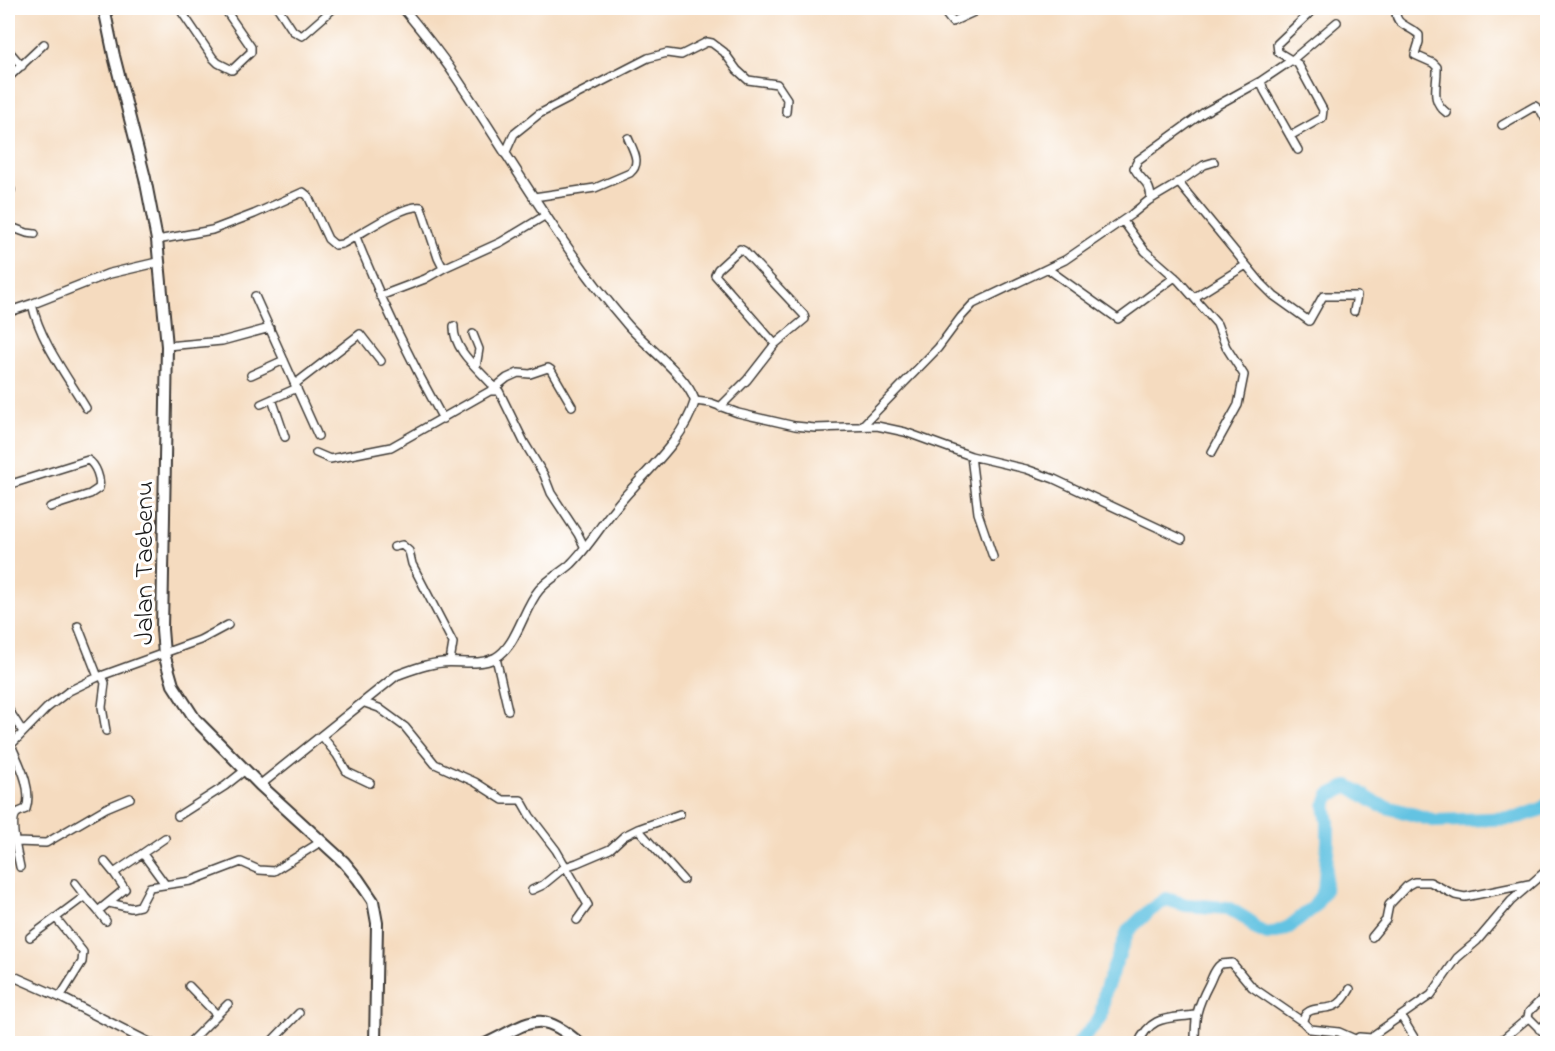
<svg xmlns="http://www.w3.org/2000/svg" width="1555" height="1051" font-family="'Indie Flower',sans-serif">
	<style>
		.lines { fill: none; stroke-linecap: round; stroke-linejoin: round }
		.river { stroke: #64c3e2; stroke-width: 14 }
		.minor-casing { stroke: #3d3934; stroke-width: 10 }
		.tertiary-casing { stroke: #3d3934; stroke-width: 11 }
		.primary-casing { stroke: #3d3934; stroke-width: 14 }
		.minor { stroke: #fff; stroke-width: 7 }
		.tertiary { stroke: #fff; stroke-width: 8 }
		.primary { stroke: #fff; stroke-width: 10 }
		.labels { text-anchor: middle; stroke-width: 6; stroke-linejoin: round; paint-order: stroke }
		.street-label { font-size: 27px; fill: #1c1c1c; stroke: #fff }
	</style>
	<rect width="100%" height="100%" fill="#fff"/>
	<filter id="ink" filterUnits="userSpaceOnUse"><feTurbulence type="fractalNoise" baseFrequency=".0167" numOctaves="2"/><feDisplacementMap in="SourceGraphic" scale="12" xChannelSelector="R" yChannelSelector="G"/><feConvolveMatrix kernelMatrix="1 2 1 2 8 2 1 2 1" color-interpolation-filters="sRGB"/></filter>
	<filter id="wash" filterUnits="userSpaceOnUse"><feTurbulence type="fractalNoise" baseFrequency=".008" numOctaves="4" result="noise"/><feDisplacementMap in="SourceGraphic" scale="24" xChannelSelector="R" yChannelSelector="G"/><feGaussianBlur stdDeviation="1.35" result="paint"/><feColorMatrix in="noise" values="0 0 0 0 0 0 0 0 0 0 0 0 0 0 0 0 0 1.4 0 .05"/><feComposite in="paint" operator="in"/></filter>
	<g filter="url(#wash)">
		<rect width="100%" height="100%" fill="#f5dbbf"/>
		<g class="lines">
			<path class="river" d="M1078,1044L1101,1017L1105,991L1128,931L1149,911L1166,899L1186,905L1228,908L1248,920L1256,929L1267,934L1277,932L1289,927L1314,907L1324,891L1328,842V822L1325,806L1330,795L1348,786C1360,791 1368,800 1380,805L1436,821L1516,818L1542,809L1548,804"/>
		</g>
	</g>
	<g filter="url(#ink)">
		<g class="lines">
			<defs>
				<path id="minor" d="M179,8L213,58L218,63L232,70L251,52V47L224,8
					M278,8L293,31L302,36L334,8
					M941,8L952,22L974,12
					M1397,8C1392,25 1409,25 1419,35V42L1415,55L1433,63L1437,67C1438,86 1429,100 1447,113
					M8,50L22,66
					M8,78L44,44
					M1502,125L1535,106L1541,111L1548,124
					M1290,136L1322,118L1323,110L1298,64L1278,52L1277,44L1315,8
					M1298,150L1264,90L1261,81L1292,60L1337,22
					M505,154L514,134L539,114L648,58L667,53L681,55L707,42L712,43L724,52L737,70L748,80L777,84L787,99L786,112
					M1178,182L1261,283L1274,296L1309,321L1323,296H1357L1354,311
					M8,184L11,190L8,197
					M534,197L595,188L630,173C642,163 633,150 628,138
					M1151,198C1150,181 1141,181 1134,168L1138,160L1203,113L1261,81
					M1123,221L1145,251L1178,280L1217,324L1226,347L1244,375L1238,405L1212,452
					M8,226L27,233L35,234
					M356,237C381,300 410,360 443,419
					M157,240L212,230L254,214L303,192L308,196L328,239L335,245L342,244C360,235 403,204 421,207L438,258L442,266L446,267L501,242L546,215
					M1048,269L1118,319L1175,277
					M255,296L318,436
					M380,296L425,279L446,267
					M1195,297L1246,265
					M32,304C40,341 67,376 86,408
					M454,326C453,351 480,370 495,388
					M473,334L479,349L476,367
					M167,346L222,341L270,328
					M251,375L284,360
					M295,384L360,334L381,361
					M492,390L507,378L518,373L530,374L548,368L551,370L572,406
					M272,399L285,437
					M695,401L711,403L738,413L795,426L815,428L877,426L905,432L971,456L1026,469L1054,479L1182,539
					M261,404L297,388
					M720,407L747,380L775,344L805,319L804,315L744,251L740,249L718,269L715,275L775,344
					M862,426L938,348L961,317L973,304L1065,260L1132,214L1148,201L1175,185L1204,165L1214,162
					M316,453L330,459L391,447L490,391H499L524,442L544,475L551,493L578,534L585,548
					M971,456L978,513L993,557
					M8,485L88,460C96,465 101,479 99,488L90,494L50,507
					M394,547L402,545L409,551L412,564L453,643L450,661
					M78,626L98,677
					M496,658L508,710
					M102,676L105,683L102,707L106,731
					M365,703L379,708L405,727L435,764L475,782L503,800H521L530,816L556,850L588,905L577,920
					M8,709L23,732
					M322,736L337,755L347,772L370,783
					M11,745C19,763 33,789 26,809C24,810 20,811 17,813C9,820 18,857 20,867
					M8,748L47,708L69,691L98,677L200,640L228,625
					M178,816L225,786L244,771
					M638,829L683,880
					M15,842L46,843L106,808L130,798
					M143,854L165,884
					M105,862L114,873
					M75,883L85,896
					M532,890L543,885L565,867L577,863L610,849L624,836L638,829L680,814
					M109,903L131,908L140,906L150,887L191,881L241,862L259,870L274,871L322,841
					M98,911L106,921
					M56,918L83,952L82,962L60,997
					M30,937L85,896L98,911L125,889L114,873L165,838
					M1372,937L1386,920L1389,905L1407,886L1414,882H1430L1455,895L1465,897L1529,884
					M189,986L217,1015
					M1350,989C1345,997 1342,1003 1334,1006C1322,1011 1304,1005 1303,1022L1310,1029L1339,1032L1355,1039
					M1542,999L1529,1012L1528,1017L1548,1037
					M1401,1016L1418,1044
					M1539,1029L1548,1022
					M1463,1039L1466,1044
					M188,1044L228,1004
					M269,1044L299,1013
					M1138,1044C1151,1015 1167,1019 1195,1015
					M1195,1044C1195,1016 1196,1009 1209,984C1213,976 1214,969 1221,964L1232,963L1252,987L1303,1022
					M1350,1044L1359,1037L1372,1038
					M1371,1044L1372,1038L1375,1034L1431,995L1457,958L1477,941L1511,901L1548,869
					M1497,1044L1528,1018"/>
				<path id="tertiary" d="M8,312L32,304L108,274L159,262
					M260,785L397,675C414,669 432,662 450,662C465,662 481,665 495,658C517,646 523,609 539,590C547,580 561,573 571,564C588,547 601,525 616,507C643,473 682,444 695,401C686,374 645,346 626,323C562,249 512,161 458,80C442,55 422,31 403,8
					M8,974L60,997L152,1044"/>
				<path id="primary" d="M104,8L114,56L145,178L157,240L167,346L162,629L164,654L173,685L195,719L260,785L344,862L358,879L373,901L377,923L375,1044
					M485,1044C529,1024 538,1006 580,1044"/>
			</defs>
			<use href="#minor" class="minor-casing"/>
			<use href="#tertiary" class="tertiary-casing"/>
			<use href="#primary" class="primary-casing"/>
			<use href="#minor" class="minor"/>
			<use href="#tertiary" class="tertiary"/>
			<use href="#primary" class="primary"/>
		</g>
	</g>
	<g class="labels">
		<g class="street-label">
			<text transform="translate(143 563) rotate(-90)" y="9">Jalan Taebenu</text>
		</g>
	</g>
	<rect width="1555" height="1051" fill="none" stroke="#fff" stroke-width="30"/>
</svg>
